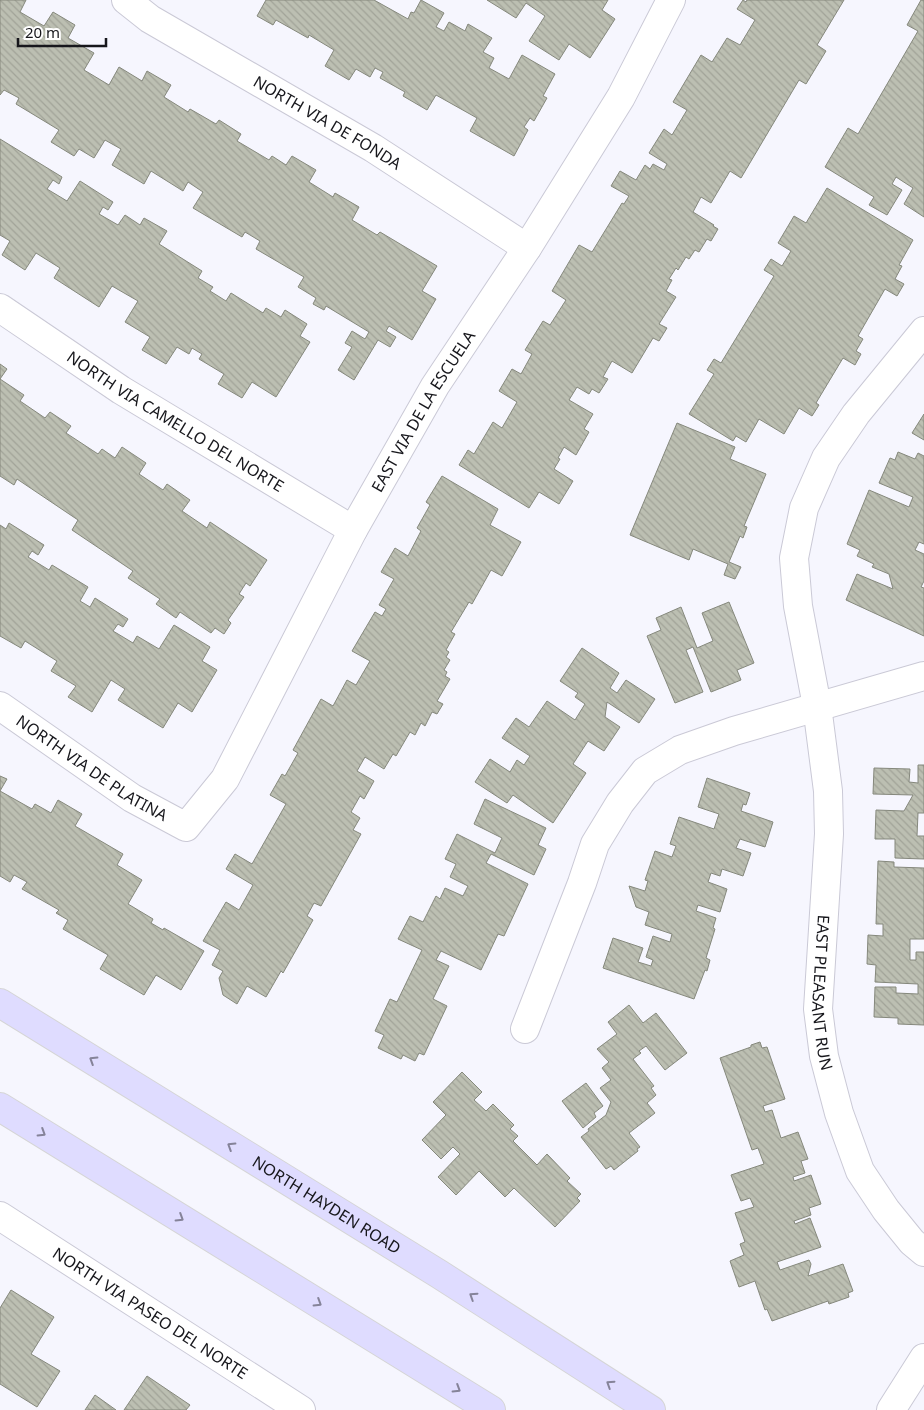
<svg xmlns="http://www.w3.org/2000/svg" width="924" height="1410" font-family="'Noto Sans',sans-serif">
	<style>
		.building { fill: url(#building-back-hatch); stroke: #85887c }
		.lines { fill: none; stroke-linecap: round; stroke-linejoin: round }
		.minor-casing { stroke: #cac9d6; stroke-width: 30 }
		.major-casing { stroke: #d5d5d6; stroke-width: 30 }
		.minor { stroke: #fff; stroke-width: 28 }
		.major { stroke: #dfdcff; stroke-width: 28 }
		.oneway { stroke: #858399 }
		.labels { text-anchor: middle; stroke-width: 4; stroke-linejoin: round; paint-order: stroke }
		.street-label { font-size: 16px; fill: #17171c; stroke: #fff }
	</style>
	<defs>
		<pattern id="building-back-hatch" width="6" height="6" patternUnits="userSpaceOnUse" patternTransform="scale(1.25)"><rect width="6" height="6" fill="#bcbfb2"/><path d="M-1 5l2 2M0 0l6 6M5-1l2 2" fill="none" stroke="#a1a398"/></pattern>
	</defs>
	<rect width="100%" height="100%" fill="#f6f6fe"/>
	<path class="building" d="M0,0H26L20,12L44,26L53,12L75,25L68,38L94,53L84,70L109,85L119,67L142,81L147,71L171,85L164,97L188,112L190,109L216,124L219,120L241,134L237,141L269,160L272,156L286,165L292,156L316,170L309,182L333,197L335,193L359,207L352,220L377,235L380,232L437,266L422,291L436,299L412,340L389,326L386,331L396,337L390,347L378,340L354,380L338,370L352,347L345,343L352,331L365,339L369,332L326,306L324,310L313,304L316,298L298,287L304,277L256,249L260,241L245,232L242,237L193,208L203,192L188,182L183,191L151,171L144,184L112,165L121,149L105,140L94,158L79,149L74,156L51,142L59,130L16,104L19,98L4,90L0,95Z
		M266,0H374L408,19L411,12L414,13L421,0L444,13L436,27L444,31L449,22L465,31L468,24L492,38L483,52L494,58L489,68L509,79L522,55L555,74L543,96L547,98L534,121L530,118L524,127L528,130L514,156L470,131L477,118L436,95L427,110L403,96L405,92L380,78L383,72L375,68L370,77L356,69L349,80L325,66L334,50L309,35L308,38L276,20L273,25L257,16Z
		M487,0H608L602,10L615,19L590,58L569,44L559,60L529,41L545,16L526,3L516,18Z
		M743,0L746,2L747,0H844L817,45L826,51L806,84L799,80L741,178L730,171L711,203L701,197L693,212L714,225L713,226L718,229L711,241L707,239L699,252L695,250L689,259L686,257L678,270L676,268L669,279L672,280L666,291L676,297L659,324L667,328L659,341L653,338L632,373L612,361L603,377L608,379L599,393L592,389L589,394L577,387L569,400L593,414L584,429L589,432L576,455L564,447L558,458L560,459L554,469L573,481L559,504L539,492L529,508L459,465L468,450L474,454L493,422L502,428L517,402L499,391L512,369L521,374L532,354L525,350L543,321L550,325L566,300L552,291L579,245L592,252L622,203L624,204L629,196L611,186L620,171L636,180L645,165L650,169L653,164L664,170L667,164L649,153L664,129L672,135L687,110L673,102L701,55L712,62L727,38L740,45L755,20L737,9Z
		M921,0H924V217L904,204L913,188L896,177L892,184L902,190L887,215L869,205L874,197L825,167L848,128L858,134L918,31L907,25Z
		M0,139L62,177L59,184L53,180L47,189L67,201L80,181L113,202L108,210L103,207L99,214L118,225L125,215L140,225L144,218L167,231L159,244L202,271L198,278L213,287L210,291L226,301L231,293L263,313L266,308L281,317L285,310L307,324L300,336L310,342L276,397L252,382L242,398L218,384L224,374L199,359L202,354L192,348L189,354L177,347L166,364L142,350L150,337L125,322L138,301L112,286L99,307L54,278L60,268L36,253L25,270L2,255L10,241L0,235Z
		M827,188L913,240L899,265L902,266L895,279L904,284L897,296L885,289L858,336L863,339L856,351L861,354L855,365L843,358L816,403L819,405L812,416L799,408L784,434L759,419L746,442L736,436L733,441L689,414L714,374L707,370L714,359L721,363L774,276L764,270L771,259L782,266L791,251L778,243L794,216L806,223Z
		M0,364L7,369L0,379L24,395L20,401L45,418L50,412L71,426L66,433L98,454L102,449L115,458L122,447L146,463L139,474L163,490L167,484L190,500L182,511L207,528L210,522L267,560L250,586L246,583L239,594L244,597L228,620L231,623L224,634L215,628L211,633L180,612L176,618L156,604L160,599L128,578L133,571L72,530L78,520L17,479L14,485L0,476Z
		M924,414V440L912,433Z
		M677,423L735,447L730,459L766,474L744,526L747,527L743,538L740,536L729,562L741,567L735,579L724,575L728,564L693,549L689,560L630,535Z
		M898,452L915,459L918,453L924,456V544L919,542L915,550L924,554V581L921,587L924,588V636L846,600L857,574L893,589L889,574L872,567L874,564L857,556L860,550L847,544L869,490L909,507L913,497L879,483L890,458L895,460Z
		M442,476L498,509L490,525L521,542L502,576L491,570L472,604L469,602L451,632L455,634L446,650L449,652L446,657L450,660L444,670L447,672L445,676L450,679L437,701L443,704L437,714L432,712L425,726L421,723L415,735L410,732L396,756L393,754L384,769L365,757L357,771L374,781L364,799L360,796L351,812L360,818L353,830L361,834L321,906L314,903L307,916L313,920L283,973L281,971L266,997L247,986L237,1004L223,995L219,978L223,971L212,965L220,950L203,941L226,902L239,910L253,885L226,869L235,854L252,864L286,804L270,795L282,774L285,776L298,753L293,750L321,699L333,706L347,680L356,685L370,661L352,651L375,612L382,616L386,609L379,605L394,579L381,572L395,548L408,556L421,531L417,528L430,505L426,502Z
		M9,523L44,545L38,555L32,551L28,557L49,570L52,565L88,587L80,601L90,607L95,598L128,619L123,627L118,624L113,631L133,643L137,636L159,649L174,625L210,647L202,661L217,670L192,712L178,703L163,728L118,700L125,689L111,680L92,712L68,697L76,686L51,671L57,661L25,641L21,648L0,636V525L6,529Z
		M729,602L754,663L737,670L741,680L711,692L693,647L686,650L703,692L675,703L647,636L661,630L656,618L681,607L697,648L713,641L702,613Z
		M582,648L619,673L610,688L617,693L626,680L655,699L639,723L607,702L605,717L620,727L604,751L588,741L573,764L586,773L553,823L513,795L507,803L475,782L490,759L510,772L517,760L524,765L530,756L502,738L516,718L529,727L547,701L575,720L585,704L575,697L578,693L560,681Z
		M918,765H924V813H918L917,836H924V859L895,858V839H875L876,810L904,811L913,795L873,794L874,768L910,769L909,782L918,783Z
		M0,776L7,779L0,791Z
		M707,778L750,793L746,805L743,804L741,811L773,822L765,847L740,839L736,848L751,853L743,876L722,869L720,876L711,873L708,882L727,889L720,912L698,905L696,911L716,918L713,928L715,929L706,958L710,960L707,971L705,970L694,999L603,968L613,938L643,948L638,962L651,966L653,960L646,957L653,936L670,942L672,934L645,925L649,912L636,907L629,886L645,891L648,881L645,880L655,851L672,857L676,846L670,844L679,817L714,829L719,814L698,807Z
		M0,791L32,809L35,804L51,813L58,800L82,814L75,826L123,854L117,865L142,880L128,904L153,919L151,923L163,930L164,928L204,951L181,990L156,975L144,995L100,969L108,955L63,929L68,920L56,913L59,910L22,889L27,882L14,875L10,882L0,876Z
		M485,799L546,828L538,845L546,849L534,875L491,854L486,863L528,884L504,936L498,934L481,970L441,951L436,960L449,966L433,999L447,1006L424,1055L419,1053L415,1061L403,1055L401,1059L378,1048L384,1035L375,1031L390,999L397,1002L422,950L398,939L410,916L423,922L436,896L440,899L445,888L463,896L468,886L450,877L456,864L445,859L457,834L495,853L502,838L474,824Z
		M878,861L894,862V867L924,868V939H910V960H916V952H924V1025L898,1024V1018L874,1017L875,987H896V993L918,994V984L875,982L876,965L867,964L868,935L883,936V924H876Z
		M629,1005L643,1023L656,1013L687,1053L665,1070L646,1046L639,1051L641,1053L633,1059L654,1086L651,1088L656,1095L647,1103L655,1113L629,1133L640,1147L637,1149L638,1151L614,1170L611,1166L606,1169L581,1137L589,1131L588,1129L606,1115L611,1102L600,1088L611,1080L602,1068L609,1062L597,1049L617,1034L608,1022Z
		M760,1042L762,1048L767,1047L785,1099L763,1106L765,1112L772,1110L781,1138L798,1132L808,1159L801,1161L805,1173L793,1177L794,1181L811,1175L821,1204L809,1208L811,1215L794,1221L795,1224L810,1218L821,1247L777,1262L780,1270L809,1260L811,1264L808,1276L843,1264L853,1291L848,1293L849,1297L829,1304L828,1301L772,1321L767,1309L765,1310L755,1281L739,1287L730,1261L744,1255L740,1244L745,1242L735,1213L754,1207L750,1198L741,1201L731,1175L764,1164L758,1148L752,1150L720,1058L751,1047V1045Z
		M462,1072L482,1092L474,1100L486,1111L493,1104L514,1125L510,1129L518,1136L513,1141L537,1165L547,1154L570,1178L567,1181L581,1194L577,1198L580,1201L555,1227L514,1188L505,1197L479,1171L456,1195L438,1177L460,1154L453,1147L441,1159L422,1140L446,1115L433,1102Z
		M586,1083L603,1106L594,1113L596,1117L583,1128L562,1101Z
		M11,1290L54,1317L31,1354L60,1371L37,1407L0,1384V1308Z
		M147,1376L190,1405L186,1410H124Z
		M95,1395L116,1410H85Z"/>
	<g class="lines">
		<defs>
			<g id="minor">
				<path id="s1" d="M126,0L150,19L373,148L527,248"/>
				<path id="s2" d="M0,308L121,390L353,530"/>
				<path id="s3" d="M924,331L856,414L826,458L804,508L794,558L798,606L817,706L828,791L829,834L818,1009L824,1056L839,1113L860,1171L886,1210L912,1242L924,1252"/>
				<path id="s4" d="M0,706L132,798L186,827L225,779L353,530L435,386L527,248L621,97L671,0"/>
				<path d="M525,1029L582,883L595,844L620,803L645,771L680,750L734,731L924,676"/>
				<path id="s5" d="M0,1216L301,1410"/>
				<path d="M891,1410L924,1358"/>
			</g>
			<g id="major">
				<path id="s6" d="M0,1003L439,1274L651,1410"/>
				<path d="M0,1107L491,1410"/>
			</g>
		</defs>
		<use href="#minor" class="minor-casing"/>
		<use href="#major" class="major-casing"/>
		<use href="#minor" class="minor"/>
		<use href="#major" class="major"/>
	</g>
	<defs><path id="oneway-chevron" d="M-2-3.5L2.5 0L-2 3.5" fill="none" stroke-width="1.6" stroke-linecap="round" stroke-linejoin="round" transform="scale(1.25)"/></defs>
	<g class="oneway">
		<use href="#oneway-chevron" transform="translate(93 1060) rotate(-148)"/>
		<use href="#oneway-chevron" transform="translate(42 1133) rotate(32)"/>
		<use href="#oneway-chevron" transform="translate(231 1146) rotate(-148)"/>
		<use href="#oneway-chevron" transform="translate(180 1218) rotate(32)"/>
		<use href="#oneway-chevron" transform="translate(473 1296) rotate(-147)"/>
		<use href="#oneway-chevron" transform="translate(318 1303) rotate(32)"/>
		<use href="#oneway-chevron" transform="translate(610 1384) rotate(-147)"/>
		<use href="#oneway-chevron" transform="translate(457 1389) rotate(32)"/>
	</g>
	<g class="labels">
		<g class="street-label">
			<text dy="6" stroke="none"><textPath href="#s1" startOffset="236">NORTH VIA DE FONDA</textPath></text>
			<text dy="6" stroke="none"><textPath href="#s4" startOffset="702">EAST VIA DE LA ESCUELA</textPath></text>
			<text dy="6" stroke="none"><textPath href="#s2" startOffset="209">NORTH VIA CAMELLO DEL NORTE</textPath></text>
			<text dy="6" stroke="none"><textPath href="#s4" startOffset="111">NORTH VIA DE PLATINA</textPath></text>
			<text dy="6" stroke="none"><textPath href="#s3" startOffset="704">EAST PLEASANT RUN</textPath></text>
			<text dy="6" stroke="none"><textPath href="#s6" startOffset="384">NORTH HAYDEN ROAD</textPath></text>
			<text dy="6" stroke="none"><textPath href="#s5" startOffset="179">NORTH VIA PASEO DEL NORTE</textPath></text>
		</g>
	</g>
	<path d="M18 38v8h88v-8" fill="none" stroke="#17171c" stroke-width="2.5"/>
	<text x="25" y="38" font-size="15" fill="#17171c" stroke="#ffffff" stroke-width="4" paint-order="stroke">20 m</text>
</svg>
